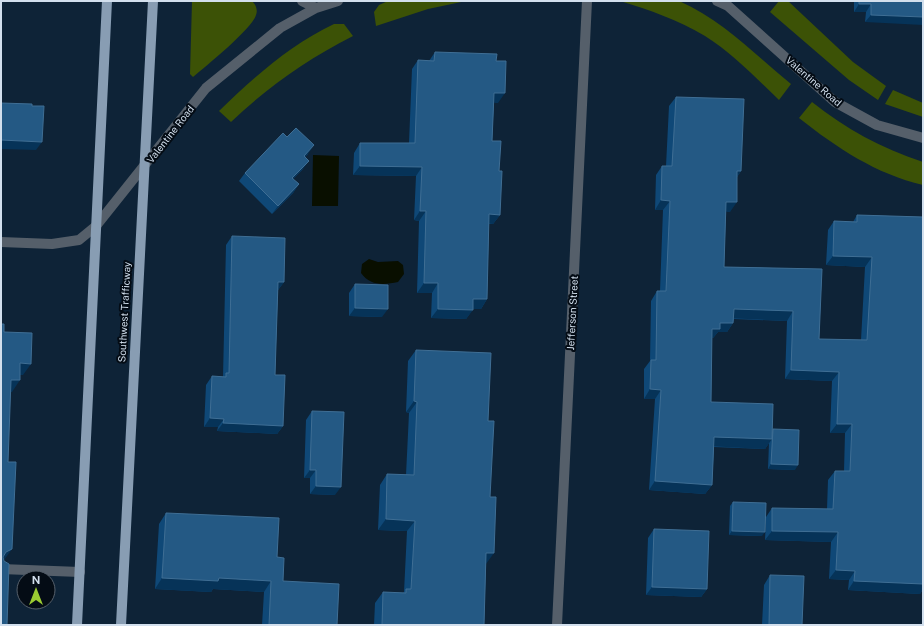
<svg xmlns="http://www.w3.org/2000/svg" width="924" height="626" font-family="'Public Sans',sans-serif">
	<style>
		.green { fill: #3c5206 }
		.water { fill: #090f00 }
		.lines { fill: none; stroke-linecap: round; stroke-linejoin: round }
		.lane { stroke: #555f6a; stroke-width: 10 }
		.street { stroke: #555f6a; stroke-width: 10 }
		.primary { stroke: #889db3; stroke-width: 10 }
		.wall { fill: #0f4877 }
		.shaded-wall { fill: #063358 }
		.building { fill: #245984; stroke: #3f6e94 }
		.labels { text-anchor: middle; stroke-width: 4; stroke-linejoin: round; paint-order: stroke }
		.street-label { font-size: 10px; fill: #d2dfed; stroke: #040c15 }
	</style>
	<rect width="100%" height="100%" fill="#0e2337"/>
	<path class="green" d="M192,1H252C256,5 258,10 256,15C252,29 206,66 193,77L190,74Z
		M388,1H466L428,9L376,26L374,12L379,5Z
		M620,1H679C723,20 755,55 791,84L779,100C756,78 732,53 705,36C678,20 650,10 620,1Z
		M779,1H788L853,62L886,86L878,100L849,80L770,12Z
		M334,24H344L353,36C306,60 269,86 231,122L219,111C254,77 290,45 334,24Z
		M893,90L923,103V117L885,104Z
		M812,102C846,129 881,148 923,162V185C876,174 837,148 799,118Z"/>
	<path class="water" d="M313,155L339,156L338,206H312Z
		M369,259L378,262L398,261L403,265L404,274L398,282C384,285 370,286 361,273L362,264Z"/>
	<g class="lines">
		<path class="lane" d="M1,569L80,572"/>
		<path class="street" d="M302,1L316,8
			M717,1L728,6L835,102L877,125L923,138
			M1,242L52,244L79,240L96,226L206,88L280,28L316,8L338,1
			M557,625L587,1"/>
		<path class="primary" d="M77,625L107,1
			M121,625L153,1"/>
	</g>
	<path class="wall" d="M854,1H923L865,22L866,12H854Z
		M435,52L496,61L498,103L494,102L492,141L499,171L500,215L493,224H489L487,299L481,309H473L466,319L431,318L432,293H417L419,221L414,220L416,176L353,175L354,153L360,143H409L412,69L418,60L429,61Z
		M676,97L741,171L737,177L730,212L726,211L724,267L822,269L819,339L861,340L865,267L826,265L828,230L834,221L853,222L857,215L923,217V589L920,594L848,590L849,580L829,579L831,542L765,540L766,517L772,508L827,509L828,480L835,471H844L845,433H830L832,381L785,379L787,321L734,319L733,323L727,332H718L713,338H712L711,402L772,430L795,470L768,469L769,443L765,449L714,447L712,485L705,494L649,490L655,399H644V369L650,361L651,301L657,291H660L663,210H655L656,175L662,166H666L669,106Z
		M287,137L308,154L305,157L303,169L293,179L299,184L293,193L272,214L239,181L245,173Z
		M232,236L284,282L278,290L275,375L283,426L277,434L217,431L218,427H204L206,385L212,376L223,377L226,245Z
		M355,284L382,317L349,316V293Z
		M416,350L488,421L486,564L484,625H374L375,603L383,592L403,593L404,592L407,531L378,530L380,485L387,474L406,475L409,413L406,412L408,361Z
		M312,411L335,495L310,494V478H304L306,420Z
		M733,502L762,536L729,535L730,506Z
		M166,513L277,557L283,581L337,625H262L264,592L213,589L211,592L155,589L159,524Z
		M654,529L707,589L701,597L646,595L648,538Z
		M770,575L802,625H762L764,585Z"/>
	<path class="shaded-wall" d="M859,4H871L866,12H854Z
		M871,15L923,17V25L865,22Z
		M494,93H505L498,103L488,102Z
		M1,140L42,142L36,150L1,149Z
		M314,145L308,154L298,164L304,156Z
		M309,161L303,169L286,186L292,178Z
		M360,166L422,167L416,176L353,175Z
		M737,171H741L735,180Z
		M299,184L293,193L272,214L278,206Z
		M661,200L670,201L663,210H655Z
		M726,202H737L730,212L720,211Z
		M420,211H426L419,221L414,220Z
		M489,214L500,215L493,224L483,223Z
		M833,256L872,257L865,267L826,265Z
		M278,282H284L278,290H272Z
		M424,283H438L432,293H417Z
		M473,299H487L481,309H467Z
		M355,308L388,309L382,317L349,316Z
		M438,309L473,310L466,319L431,318Z
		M734,309L793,311L787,321L727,318Z
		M720,323H733L727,332H718L713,338H706L712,329Z
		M20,363L31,364L23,375H12Z
		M791,370L839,372L832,381L785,379Z
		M11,380H20L12,392H3Z
		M650,389L661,390L655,399H644Z
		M414,401L417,402L409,413L406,412Z
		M210,418L224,419L218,427H204Z
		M223,423L283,426L277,434L217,431Z
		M837,424H852L845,433H830Z
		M714,437L772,439L765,449L708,446Z
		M771,464L798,465L795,470L768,469Z
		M310,470H316L310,478H304Z
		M655,481L712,485L705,494L649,490Z
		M316,486L341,487L335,495L310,494Z
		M386,519L415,521L407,531L378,530Z
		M732,531L765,532L762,536L729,535Z
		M772,531L838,532L831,542L765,540Z
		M12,549L4,560L1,559L6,552Z
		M486,553H494L486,564Z
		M836,570L855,571L849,580L829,579Z
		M162,578H219L271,581L264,592L213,589L211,592L155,589Z
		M854,581L923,584V589L920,594L848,590Z
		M652,587L707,589L701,597L646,595Z"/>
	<path class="building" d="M859,1H923V17L871,15V4H859Z
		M435,52L497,54L496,61H506L505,93H494L492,141H501L499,171H502L500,215L489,214L487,299H473V310L438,309V283H424L426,211H420L422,167L360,166V143H415L418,60L434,61Z
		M676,97L744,99L741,171H737V202H726L724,267L822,269L819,339L867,340L872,257L833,256L834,221L857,222V215L923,217V584L854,581L855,571L836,570L838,532L772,531V508L833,509L835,471H850L852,424H837L839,372L791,370L793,311L734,309L733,323H720V329H712L711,402L773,404L772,439L714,437L712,485L655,481L661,390L650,389L651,360H656L657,291H666L670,201L661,200L662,166H672Z
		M1,103L32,104V106H44L42,142L1,140Z
		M296,128L314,145L304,156L309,161L292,178L299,184L278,206L245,173L283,133L287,137Z
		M232,236L285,238L284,282H278L275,375H285L283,426L223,423L224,419L210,418L212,376L226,377V373H229Z
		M355,284L388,285V309L355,308Z
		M1,324H4V332L32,333L31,364L20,363V380H11L8,462H16L12,549L6,552L3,557L4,561L9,564L7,625H1Z
		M416,350L491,353L488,421H494L490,497H496L494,553H486L484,625H382L383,592L406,593V589H411L415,521L386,519L387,474L414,475L417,402L414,401Z
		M312,411L344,412L341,487L316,486V470H310Z
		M773,429L799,430L798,465L771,464Z
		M733,502L766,503L765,532L732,531Z
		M166,513L279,518L277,557L284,558L283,581L339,584L337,625H269L271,581L219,578L218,581L162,578Z
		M654,529L709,531L707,589L652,587Z
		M770,575L804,576L802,625H769Z"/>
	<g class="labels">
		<g class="street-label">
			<text transform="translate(814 81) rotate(41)" y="4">Valentine Road</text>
			<text transform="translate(170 134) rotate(-52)" y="4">Valentine Road</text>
			<text transform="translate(124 312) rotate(-87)" y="4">Southwest Trafficway</text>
			<text transform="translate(572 313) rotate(-87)" y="4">Jefferson Street</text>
		</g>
	</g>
	<rect width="924" height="626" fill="none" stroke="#d2dfed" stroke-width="4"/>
	<g transform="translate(36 590)"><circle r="19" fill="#040c15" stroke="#56606b"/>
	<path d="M0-3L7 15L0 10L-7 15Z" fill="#9bcb32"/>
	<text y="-6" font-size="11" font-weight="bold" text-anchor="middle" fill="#d2dfed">N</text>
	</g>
</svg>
